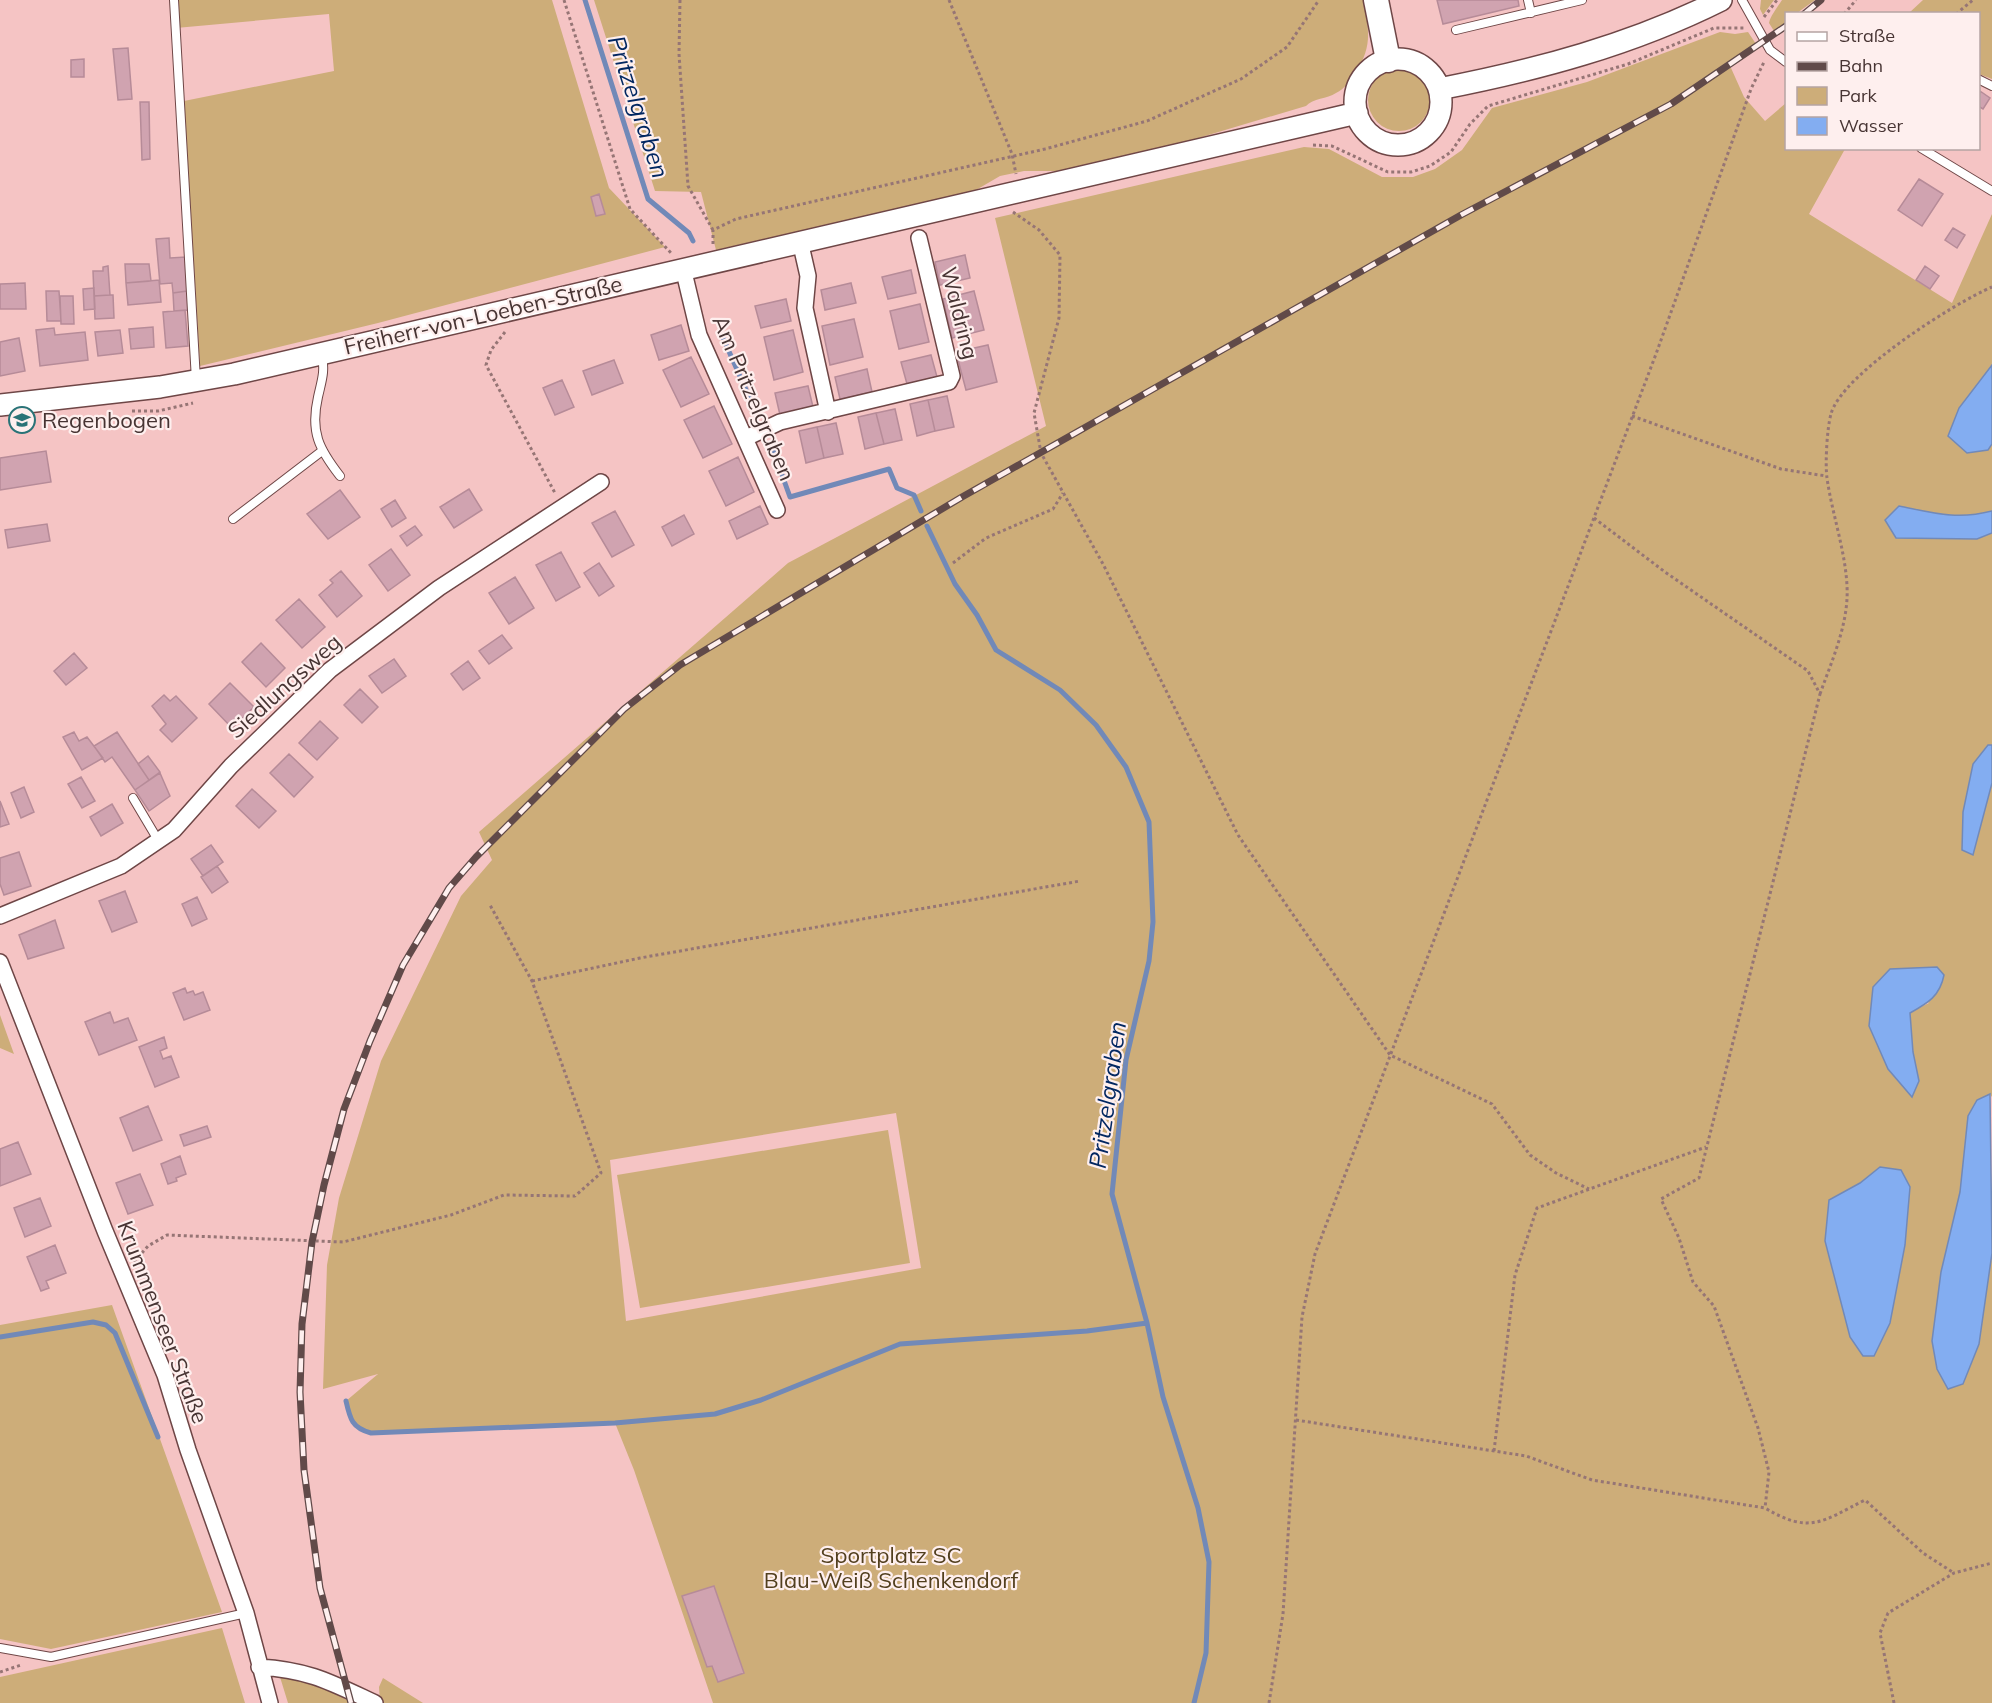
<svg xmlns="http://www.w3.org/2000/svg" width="1992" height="1703" font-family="Mulish,sans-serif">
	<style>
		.green { fill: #cdad79; fill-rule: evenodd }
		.water { fill: #83adf1; stroke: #7189b8; stroke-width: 1.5 }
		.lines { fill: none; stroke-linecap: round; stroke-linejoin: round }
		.stream { stroke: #7189b8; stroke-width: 5 }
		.building { fill: #d0a3b0; stroke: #b68b98; stroke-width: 1.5 }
		.lane-casing { stroke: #6e4646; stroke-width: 10 }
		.street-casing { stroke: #6e4646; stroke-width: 18 }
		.secondary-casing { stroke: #6e4646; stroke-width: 24 }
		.primary-casing { stroke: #6e4646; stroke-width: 27 }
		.path { stroke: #967575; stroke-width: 3; stroke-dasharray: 3 3; stroke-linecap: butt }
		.lane { stroke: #fff; stroke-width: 8 }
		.street { stroke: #fff; stroke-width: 15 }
		.secondary { stroke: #fff; stroke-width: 21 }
		.primary { stroke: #fff; stroke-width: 24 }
		.rail-casing { stroke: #614a49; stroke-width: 7 }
		.rail { stroke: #feefee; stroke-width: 4.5; stroke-dasharray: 14; stroke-linecap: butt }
		.labels { text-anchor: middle; stroke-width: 4.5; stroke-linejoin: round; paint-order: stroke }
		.street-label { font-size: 22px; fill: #473433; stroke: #feefee }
		.poi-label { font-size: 22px; fill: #473433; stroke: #feefee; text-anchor: start }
		.park-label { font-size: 22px; fill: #523f1e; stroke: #feefee }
		.water-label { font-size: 24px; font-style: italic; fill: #022761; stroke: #feefee }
	</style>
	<rect width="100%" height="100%" fill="#f5c4c4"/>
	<path class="green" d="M174,0H552L609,188L665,247L378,323L200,366L184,101L334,71L329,14L176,28Z
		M594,0H1363C1369,29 1373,47 1355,73C1350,80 1345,89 1336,93C1327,99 1313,98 1306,106L1195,139L1057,171H1024L1000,176L976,190L716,250L701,192L655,191Z
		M1761,0H1774L1763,15L1760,9Z
		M1782,0H1815L1797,13L1786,14V22L1774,31L1769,23C1771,15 1777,8 1782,0Z
		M1923,0H1992V79L1979,74L1978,14L1909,13Z
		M1720,32L1735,34L1748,32L1756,44L1718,70L1731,68L1744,97L1765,121L1786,103V148L1845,149L1809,214L1952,303L1992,214V365L1959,408L1988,450L1992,444V511L1968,517L1943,515L1932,539H1977L1992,533V745H1988L1963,812L1962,850L1973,854L1992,783V1097L1990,1094L1960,1192L1941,1272L1948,1389L1963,1384L1992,1253V1703H713L634,1470L615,1423L371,1433C352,1428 350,1419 346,1401L378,1374L323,1389L327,1265L339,1198L381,1061L461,896L492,860L479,832L788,563L1046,426L995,218L1304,147L1329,149L1382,177H1413L1435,169L1462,150L1492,108L1587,82ZM1890,969L1929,1003L1910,1012L1913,1052L1919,1081L1912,1097L1888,1069ZM896,1113L921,1268L626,1321L610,1160ZM1880,1167L1910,1188L1905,1245L1890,1323L1836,1281L1825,1241L1829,1200L1860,1183Z
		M1368 100a31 31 0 1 1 62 0a31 31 0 1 1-62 0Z
		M0,1015L14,1054L0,1048Z
		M888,1130L910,1263L640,1308L617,1175Z
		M112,1305L222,1612L51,1649L0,1639V1325Z
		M222,1628L245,1703H0V1677Z
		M280,1677H303L353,1703H288Z
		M383,1678L423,1703H380L379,1687Z"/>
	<path class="water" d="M1992,365V444L1988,450L1967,453L1948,436L1959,408Z
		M1899,506C1934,513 1957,520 1992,511V533L1977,539L1896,538L1885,520Z
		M1988,745H1992V783L1973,855L1962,850L1963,812L1973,764Z
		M1937,967L1944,975C1940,996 1928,1003 1910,1013L1913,1052L1919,1081L1912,1097L1888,1069L1869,1026L1873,987L1890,969Z
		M1990,1094L1992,1253L1979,1344L1963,1384L1948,1389L1937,1369L1932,1341L1941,1272L1960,1192L1968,1116L1977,1100Z
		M1880,1167L1901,1170L1910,1187L1905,1245L1890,1323L1874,1356H1863L1850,1337L1825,1241L1829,1200L1860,1183Z"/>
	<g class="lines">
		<path class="stream" d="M585,0L648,199L689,233L693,241
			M723,338L755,410
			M773,450L790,497L889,469L897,488L914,495L921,511
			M927,526L955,584L977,615L996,650L1060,690L1096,725L1126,767L1149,822L1153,922L1149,961L1126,1060L1112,1194L1147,1323L1163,1397L1198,1508L1209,1562L1206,1653L1194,1703
			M0,1337L93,1322L106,1325L115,1333L158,1437
			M346,1401C350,1419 352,1428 371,1433L615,1423L715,1414L761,1400L900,1344L1087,1331L1147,1323"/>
	</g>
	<path class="building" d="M1437,0H1518L1519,6L1443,24Z
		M128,48L132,99L118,100L113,49Z
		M84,59V77H71V60Z
		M1980,91L1990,98L1983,109L1978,106Z
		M140,102H149L150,159L142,160Z
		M1919,179L1943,194L1922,226L1898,210Z
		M599,194L605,214L596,216L591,197Z
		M1953,228L1965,235L1957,248L1945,240Z
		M169,238L170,258L186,257L187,291L173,293L172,283L160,284L156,239Z
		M965,255L970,278L940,285L935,262Z
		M125,264H149L151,281L126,283Z
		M108,266L110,295L94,296L93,271H103V267Z
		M1925,266L1939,276L1930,289L1916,280Z
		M911,270L916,293L888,299L882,277Z
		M159,280L161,302L128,305L126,283Z
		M25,283L26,309H0V284Z
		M851,283L856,303L825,310L821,290Z
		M94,288L95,309L84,310L83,289Z
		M46,291H59L61,321H47Z
		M187,291L189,310L174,311L173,293Z
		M974,291L984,330L952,338L943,299Z
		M110,295H113L114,318L95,319L94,296Z
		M60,296H73L74,324H61Z
		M786,299L791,321L761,328L755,306Z
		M920,304L929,342L899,349L890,311Z
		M185,310L188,346L166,348L163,312Z
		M854,319L863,357L830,365L822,326Z
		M681,325L689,351L659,360L651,335Z
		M153,327L154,347L131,349L129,329Z
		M54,328L55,335L85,332L88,360L40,366L36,330Z
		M120,330L123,353L98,356L95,332Z
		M793,330L803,372L774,380L764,337Z
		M19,338L25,371L0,376V342Z
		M988,345L997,382L966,390L956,352Z
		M931,355L937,377L907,384L901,362Z
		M691,357L709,394L681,407L663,370Z
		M614,360L623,383L592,395L583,371Z
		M867,369L872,392L840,399L835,377Z
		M562,380L574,407L555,415L543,388Z
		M808,386L813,407L780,415L775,393Z
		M947,396L954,427L935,431L928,400Z
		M928,400L935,431L917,436L910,404Z
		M714,406L732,444L703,458L684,420Z
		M895,409L902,440L884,444L876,413Z
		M876,413L884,444L865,449L858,417Z
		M836,423L843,454L824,458L817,427Z
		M817,427L824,458L806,463L799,431Z
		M46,451L51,482L0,490V458Z
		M738,457L754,492L726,506L709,471Z
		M469,489L482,510L454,528L440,507Z
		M340,490L360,517L328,539L307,514Z
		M395,500L406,518L392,527L381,509Z
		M760,506L768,524L737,539L729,521Z
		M615,511L634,545L612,557L592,523Z
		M684,515L694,534L672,546L662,527Z
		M47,524L50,541L8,548L5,530Z
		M415,526L422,535L407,546L400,536Z
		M391,549L410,575L388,591L369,565Z
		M561,552L580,587L556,601L536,565Z
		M599,563L614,586L599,596L584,573Z
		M341,571L362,596L337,617L319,595L333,583L330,580Z
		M515,577L534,608L509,624L489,593Z
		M299,599L325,627L302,648L276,620Z
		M502,635L512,648L489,664L479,651Z
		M261,643L285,668L266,687L242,662Z
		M74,653L87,668L66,685L54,671Z
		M394,659L406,676L382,693L369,676Z
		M468,661L480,678L463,690L451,674Z
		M230,683L254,707L232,728L209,704Z
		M360,689L378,707L362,723L344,705Z
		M164,695L170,701L176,696L197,718L172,742L160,730L166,724L152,706Z
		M320,721L338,738L317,760L299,743Z
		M74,732L79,741L87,737L103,758L82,770L63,737Z
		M117,732L149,780L135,790L112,757L105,762L94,746Z
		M289,754L313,777L294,797L270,773Z
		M148,756L160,772L149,780L138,764Z
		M160,773L170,796L149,811L135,790Z
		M81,777L95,801L82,808L68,784Z
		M24,787L34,812L21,818L11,793Z
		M252,789L276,811L259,828L236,806Z
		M0,801L9,824L0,827Z
		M112,804L123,823L101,836L90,817Z
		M211,845L223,862L203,876L191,859Z
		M19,852L31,886L4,895L0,884V858Z
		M217,866L228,882L212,893L201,877Z
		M125,891L137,922L112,932L99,901Z
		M197,897L207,919L192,926L182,904Z
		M55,920L64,948L28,959L19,935Z
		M185,988L187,993L193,991L195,995L203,992L210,1010L184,1020L173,993Z
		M110,1012L114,1023L128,1018L137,1040L99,1055L85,1022Z
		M164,1037L167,1048L160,1051L163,1059L171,1056L179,1077L155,1087L139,1047Z
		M148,1106L162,1140L133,1151L120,1118Z
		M207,1126L211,1137L184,1146L180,1135Z
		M18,1142L31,1174L0,1186V1149Z
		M180,1156L186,1174L176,1178L177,1181L168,1184L161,1164Z
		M140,1174L153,1205L128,1214L116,1183Z
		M40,1198L51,1226L25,1237L14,1208Z
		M55,1245L66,1273L46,1281L49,1288L41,1291L27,1257Z
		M714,1586L744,1673L718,1682L712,1666L707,1667L682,1596Z"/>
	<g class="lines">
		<defs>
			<path id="lane" d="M174,0L196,380
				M1528,0L1531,13
				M1742,0L1770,50L1786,62
				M1456,30L1582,0
				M1978,79L1992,86
				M1921,148L1992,191
				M322,354C325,373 322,379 318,397C310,432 319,449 340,476
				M233,519L322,451
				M133,798L158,840
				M0,1648L51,1657L246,1613"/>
			<path id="street" d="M800,241L808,276L805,308L828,412
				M683,268L699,335L777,510
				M746,438L780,422L949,382L952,376L919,238
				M0,916L121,866L174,830L231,766L330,670L439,588L601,482
				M0,962L105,1231L165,1375L188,1450L246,1613L270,1703
				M259,1667C309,1670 330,1682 375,1703"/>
			<path id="secondary" d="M1355 102a43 43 0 1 1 86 0a43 43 0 1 1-86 0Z
				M1439,89C1537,70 1631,45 1721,0
				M0,405L160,387L234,374L1357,113"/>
			<path id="primary" d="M1376,0L1388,60"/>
		</defs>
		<use href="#lane" class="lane-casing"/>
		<use href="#street" class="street-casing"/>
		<use href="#secondary" class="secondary-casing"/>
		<use href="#primary" class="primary-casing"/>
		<path class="path" d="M564,0L630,209L671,253
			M680,0L679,54L688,186L713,230
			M949,0L1012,154L1016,174
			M1844,14L1856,0
			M1956,14L1973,0
			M1764,17L1777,0
			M1313,145L1332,146L1388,172H1411L1430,166L1451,152L1470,124L1488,106L1628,64L1714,28H1745
			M1013,212L1039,230L1060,255L1059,318L1034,413L1041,453L1103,564L1238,835L1390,1055L1492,1104L1530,1155L1556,1173L1589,1189
			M713,244V230L736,219L1045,149L1147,121L1241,79L1287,47L1319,0
			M505,332L491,350L486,365L555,493
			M132,411H158L193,403
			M1632,416L1781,469L1826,476
			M1594,518L1665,572L1808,671L1820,694L1699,1178L1661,1199L1679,1238L1693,1282L1714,1306L1758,1428L1769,1472L1765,1508
			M953,563L986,538L1053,509L1063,493
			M1820,694C1831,663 1845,632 1847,599C1849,561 1832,515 1827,478C1825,464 1827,428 1831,414C1841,375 1954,303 1992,287
			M532,981L640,958L1080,881
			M134,1262L148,1246L167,1235L343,1242L451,1215L504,1195L575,1196L601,1173L532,981L490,905
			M1296,1420L1526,1456L1592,1480L1765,1508C1810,1535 1823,1521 1865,1500L1923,1553L1954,1573
			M1494,1451L1515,1275L1537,1208L1706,1147
			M0,1672L21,1665
			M1269,1703L1283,1614L1302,1317L1315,1254L1656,354L1751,89L1764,62
			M1894,1703L1880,1633L1888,1613L1954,1573L1992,1563"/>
		<use href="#lane" class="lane"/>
		<use href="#street" class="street"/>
		<use href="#secondary" class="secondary"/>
		<use href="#primary" class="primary"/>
		<defs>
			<path id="rail" d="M1804,14L1821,0
				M351,1703L320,1588L304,1470L300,1392L302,1324L312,1242L324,1185L344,1109L370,1041L403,965L449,888L476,857L624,709L680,665L962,497L1461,215L1671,104L1786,26"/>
		</defs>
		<use href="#rail" class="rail-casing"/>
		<use href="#rail" class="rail"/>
	</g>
	<defs>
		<symbol id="school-ring" viewBox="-11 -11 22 22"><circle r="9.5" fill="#feefee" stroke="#297377" stroke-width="1.5"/><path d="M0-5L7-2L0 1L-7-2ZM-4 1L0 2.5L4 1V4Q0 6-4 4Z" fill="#297377"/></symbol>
	</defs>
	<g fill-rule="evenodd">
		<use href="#school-ring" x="7" y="405" width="30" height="30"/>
	</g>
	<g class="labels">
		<g class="street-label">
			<text transform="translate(960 313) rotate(76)" y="8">Waldring</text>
			<text transform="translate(483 315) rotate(-13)" y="8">Freiherr-von-Loeben-Straße</text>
			<text transform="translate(754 398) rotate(67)" y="8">Am Pritzelgraben</text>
			<text transform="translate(284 686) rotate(-42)" y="8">Siedlungsweg</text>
			<text transform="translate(163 1322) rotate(69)" y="8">Krummenseer Straße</text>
		</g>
		<g class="poi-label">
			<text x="42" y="428">Regenbogen</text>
		</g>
		<g class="park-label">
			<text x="891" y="1563">Sportplatz SC<tspan x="891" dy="25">Blau-Weiß Schenkendorf</tspan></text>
		</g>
		<g class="water-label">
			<text transform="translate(638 107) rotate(72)" y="8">Pritzelgraben</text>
			<text transform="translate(1108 1095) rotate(-82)" y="8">Pritzelgraben</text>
		</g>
	</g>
	<rect x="1785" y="12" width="195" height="138" fill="#feefee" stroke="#b5a4a3" stroke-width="1.5"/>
	<rect x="1797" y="32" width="30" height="9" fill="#ffffff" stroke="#b5a4a3" stroke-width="1.5"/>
	<text x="1839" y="42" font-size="18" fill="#473433">Straße</text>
	<rect x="1797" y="62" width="30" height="9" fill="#614a49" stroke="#b5a4a3" stroke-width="1.5"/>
	<text x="1839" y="72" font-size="18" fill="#473433">Bahn</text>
	<rect x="1797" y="87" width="30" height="18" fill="#cdad79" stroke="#b5a4a3" stroke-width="1.5"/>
	<text x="1839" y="102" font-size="18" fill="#473433">Park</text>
	<rect x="1797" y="117" width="30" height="18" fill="#83adf1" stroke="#b5a4a3" stroke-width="1.5"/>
	<text x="1839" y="132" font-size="18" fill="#473433">Wasser</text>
</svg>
